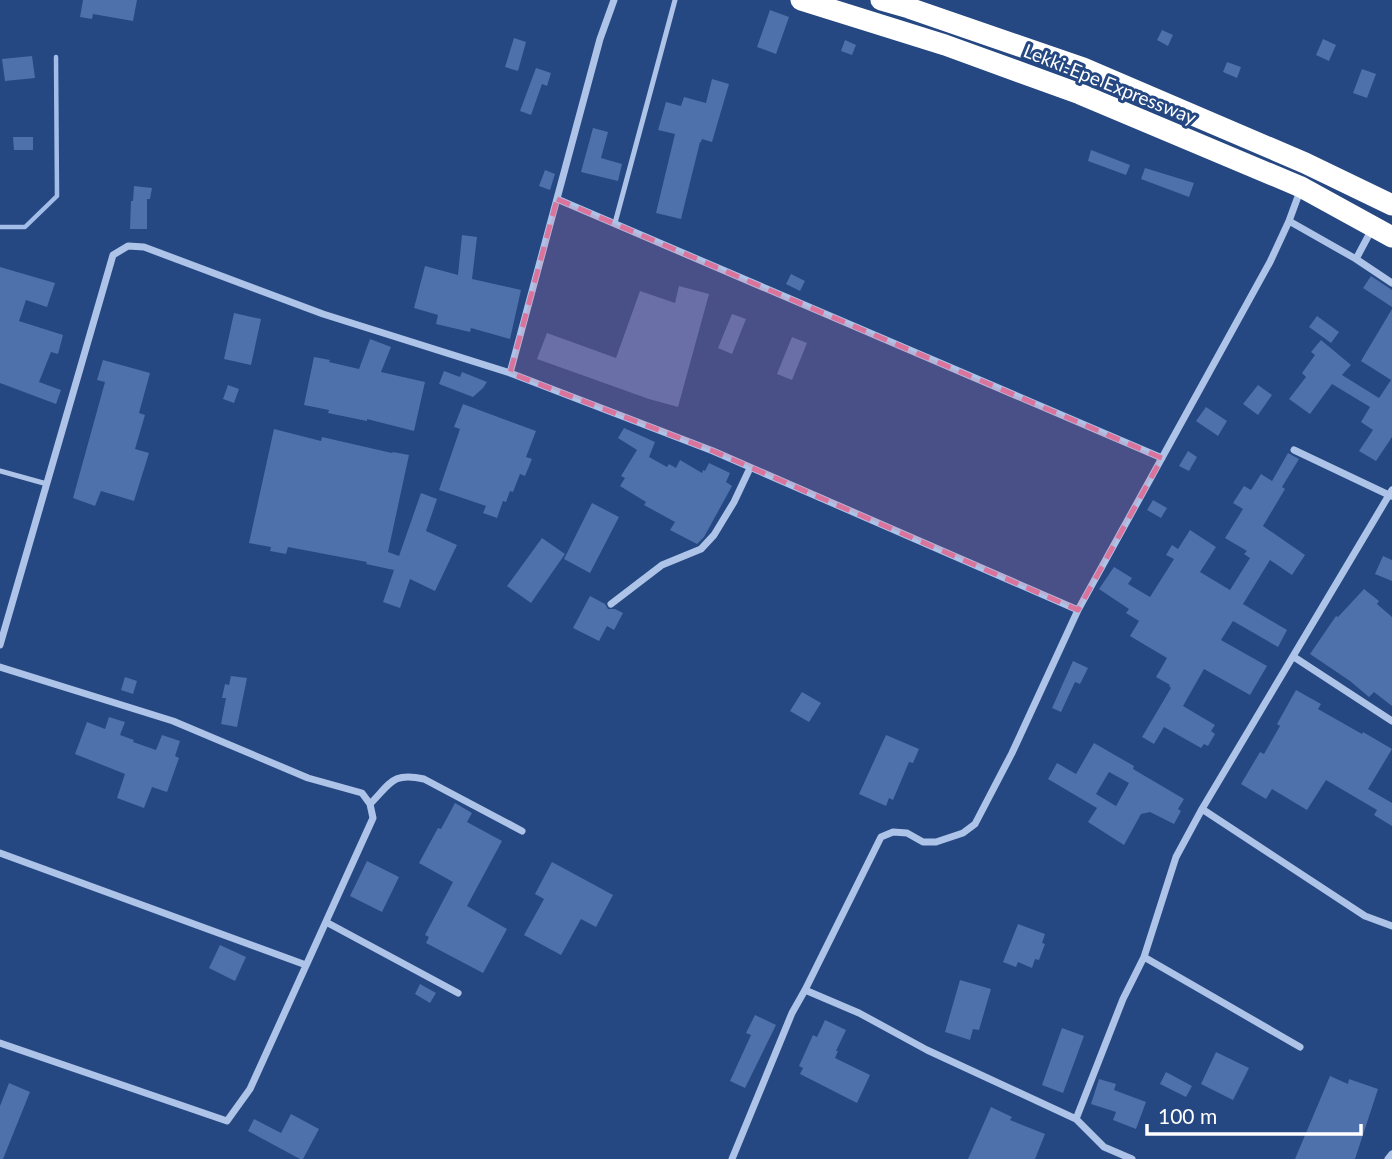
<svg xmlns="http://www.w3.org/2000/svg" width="1392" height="1159" font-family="Lato,sans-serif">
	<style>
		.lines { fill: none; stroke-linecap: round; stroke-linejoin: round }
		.stream { stroke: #a2bde8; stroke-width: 4.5 }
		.building { fill: #4e70ab; fill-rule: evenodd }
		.lane { stroke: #adc3e7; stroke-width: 5 }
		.street { stroke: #adc3e7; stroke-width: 7 }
		.highway { stroke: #fff; stroke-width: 21 }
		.marked { fill: #da749d; fill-opacity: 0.2; stroke: #da749d; stroke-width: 5; stroke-dasharray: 14 9; stroke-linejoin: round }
		.labels { text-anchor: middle; stroke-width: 6; stroke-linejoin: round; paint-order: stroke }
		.street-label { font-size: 19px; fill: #fff; stroke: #254782 }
	</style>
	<rect width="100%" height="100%" fill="#254782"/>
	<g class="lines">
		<path class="stream" d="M0,227H25L57,196L56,57"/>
	</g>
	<path class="building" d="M83,0H137L133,21L93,14L92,19L80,17Z
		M770,10L789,17L776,54L757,47Z
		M1162,30L1173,35L1168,46L1157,40Z
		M514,38L526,42L518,71L505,67Z
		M1323,39L1336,45L1329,61L1316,55Z
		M845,40L856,45L852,55L841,51Z
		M32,56L35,78L5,81L2,59Z
		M1227,62L1241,67L1237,78L1223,72Z
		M536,68L551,73L547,86L542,84L531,115L520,111Z
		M1362,69L1376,74L1367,98L1353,93Z
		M712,79L729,84L712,142L702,139L701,142H700L681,219L656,213L675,134L658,130L666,102L681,106L684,97L706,103Z
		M593,128L608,132L601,158L622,164L618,181L581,172Z
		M13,137H33V150H14Z
		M1091,150L1130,165L1126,175L1088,161Z
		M1145,168L1194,183L1189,197L1141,179Z
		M545,170L555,174L550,190L539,186Z
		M134,186L152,188L150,199H147V229H130L131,201H133Z
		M462,235L477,237L472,279L521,290L510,339L471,328L470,332L436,324L438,315L414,308L425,266L458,275Z
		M0,267L55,283L47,307L26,300L19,321L63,335L58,354L51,352L39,382L61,390L56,404L0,383Z
		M791,274L805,281L800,291L786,284Z
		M1371,276L1392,290V307L1363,288Z
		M679,286L709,294L678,407L649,399L537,359L547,333L616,358L640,291L675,303Z
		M1392,309V437L1376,461L1359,451L1373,430L1361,422L1370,407L1332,384L1310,414L1289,399L1306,377L1302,373L1315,355L1311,352L1321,340L1351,365L1342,375L1379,398L1391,380L1361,361Z
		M234,313L261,319L251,365L224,359Z
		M732,314L746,319L732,354L718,348Z
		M1317,316L1339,332L1331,343L1309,327Z
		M792,337L807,343L792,380L777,374Z
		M370,339L391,347L381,372L425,382L414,431L367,419V421L328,413L329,410L304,405L314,357L330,360L329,362L359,369Z
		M103,360L150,373L139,413L145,415L135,449L149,453L134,501L101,491L95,506L73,498L105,382L97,380Z
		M444,371L460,377L462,372L487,382L483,388L473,397L439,384Z
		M228,385L239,389L234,403L223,399Z
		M1258,385L1272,395L1258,415L1243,404Z
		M463,404L536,431L526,457L532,459L525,476L520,474L513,492L510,491L506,502L503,501L497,518L483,513L486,506L439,490L460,429L454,427Z
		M1206,407L1227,421L1218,436L1196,421Z
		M624,428L655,442L649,457L667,467L669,464L676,468L680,460L702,473L703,470L705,471L709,463L730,473L726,482L732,486L704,537L697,544L670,530L675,522L644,505L646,502L620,486L625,478L621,476L637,450L618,438Z
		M274,429L321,441L322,437L392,453L393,452L409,455L388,552L399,556L421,493L437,499L426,531L457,545L435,591L410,579L400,608L383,602L394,570L366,564L367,562L288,547L286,554L270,551L271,547L249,543Z
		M1188,451L1197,457L1189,471L1179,466Z
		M1288,453L1299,459L1282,487L1285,489L1263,526L1305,555L1292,575L1270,560L1243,604L1287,630L1278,647L1233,621L1221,640L1267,666L1250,695L1204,669L1183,706L1215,725L1211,731L1215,734L1208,746L1204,744L1201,748L1164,727L1154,744L1142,737L1171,688L1169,686L1170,685L1156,677L1167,658L1130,636L1139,621L1126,613L1129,609L1099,589L1114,567L1132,578L1128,584L1150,597L1174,559L1166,555L1172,545L1178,549L1190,530L1216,547L1200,572L1230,590L1250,558L1244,554L1247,551L1225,538L1243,509L1233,503L1244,486L1251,490L1261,474L1272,481Z
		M1153,500L1167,508L1161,518L1147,510Z
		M592,503L619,517L590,573L564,559Z
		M542,538L565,554L531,603L507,586Z
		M1383,556L1392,560V581L1375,574Z
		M1364,589L1379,601L1377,604L1392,617V706L1374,692L1369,697L1350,681L1310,654L1336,616L1338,617Z
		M590,596L605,604L608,609H615L623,613L614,630L607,626L599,641L573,628Z
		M1073,661L1088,668L1080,684L1075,682L1061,712L1052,708Z
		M231,676L247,678L237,727L221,724L226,698H222L225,684L229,685Z
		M125,677L137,681L133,694L121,690Z
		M1296,690L1321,704L1318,709L1362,734L1363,732L1392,749L1368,789L1392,803V826L1374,815L1377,810L1326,780L1307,810L1272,789L1266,799L1241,784L1260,752L1264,754L1280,726L1277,724Z
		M802,692L821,703L809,722L790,711Z
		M109,717L125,722L120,735L134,740L133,742L156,750L162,735L180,741L175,756L179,758L167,792L152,787L144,808L117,798L125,774L75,754L87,722L105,729Z
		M886,735L919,749L913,763L909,762L893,800L889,798L886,806L859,794Z
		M1094,743L1134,766L1133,769L1184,799L1178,809L1181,811L1174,824L1150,812L1141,814L1124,845L1088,822L1097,808L1048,779L1057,763L1076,774ZM1109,772L1129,783L1116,806L1096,794Z
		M455,803L472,813L467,822L502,841L467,906L507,929L483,973L426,943L429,937L425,935L453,882L419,863L438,828L441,829Z
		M367,861L399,877L382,912L350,896Z
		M552,862L613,895L596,927L581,919L561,955L524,935L544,899L535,894Z
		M1018,924L1045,934L1042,943L1045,944L1039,960L1035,959L1032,968L1018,962L1016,967L1003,962Z
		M220,945L246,957L235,981L209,968Z
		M960,980L991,989L979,1030L973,1029L970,1040L945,1032Z
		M420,984L436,993L430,1003L415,994Z
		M755,1015L776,1025L745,1088L730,1081L751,1035L746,1033Z
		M825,1020L846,1030L836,1051H838L835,1058L870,1075L857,1103L800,1074L803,1068L799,1066L813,1035L817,1037Z
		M1062,1028L1084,1036L1063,1093L1042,1085Z
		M1216,1052L1249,1068L1233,1100L1201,1084Z
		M1166,1072L1192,1086L1186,1097L1160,1084Z
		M1330,1076L1348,1084L1349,1079L1378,1089L1355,1159H1295Z
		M1099,1079L1116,1084L1114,1090L1146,1102L1136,1129L1113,1120L1116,1112L1091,1104Z
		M9,1083L30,1092L3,1159H0V1106Z
		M991,1107L1012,1117L1010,1120L1045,1134L1035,1159H968Z
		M291,1114L319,1129L303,1159H300L248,1131L254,1119L281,1133Z"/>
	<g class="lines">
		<path class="lane" d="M615,223L675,0
			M0,471L47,484"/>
		<path class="street" d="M557,199L1162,458
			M1289,221L1356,259L1392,283
			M1356,259L1372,229
			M510,373L600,39L614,0
			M1294,450L1391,496
			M611,604L662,565L701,549L714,535L734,502L750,468
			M0,645L113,255L128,246L144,247L323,314L510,373L713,451L1078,610
			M1294,657L1392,721
			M0,667L173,721L308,778L362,793L370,804L373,818L250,1089L227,1121L0,1043
			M370,804C391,783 392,772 424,779L522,831
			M1202,809L1365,916L1392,926
			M0,853L306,965
			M326,922L458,993
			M1144,957L1300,1047
			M805,990L881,837L893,832L907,833L923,842H936L963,833L975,824L1012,753L1078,610L1270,262L1289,221L1300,191
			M1076,1119L1123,999L1144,957L1176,857L1202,809L1392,490
			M732,1159L792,1013L805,990L859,1013L927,1050L1076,1119L1104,1147L1132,1159
			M1388,1159L1392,1154"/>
		<path class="highway" d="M801,0L945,45L1080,94L1301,187L1392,237
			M881,0L909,8L1083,68L1305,163L1392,205"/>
	</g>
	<path class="marked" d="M557,199L1162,458L1078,610L713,451L510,373Z"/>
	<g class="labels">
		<g class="street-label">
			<text transform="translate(1110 84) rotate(22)" y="7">Lekki-Epe Expressway</text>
		</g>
	</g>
	<path d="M1147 1124v10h214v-10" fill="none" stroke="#ffffff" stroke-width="3.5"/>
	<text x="1158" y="1124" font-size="21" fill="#ffffff" stroke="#254782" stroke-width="5" paint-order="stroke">100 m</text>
</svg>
